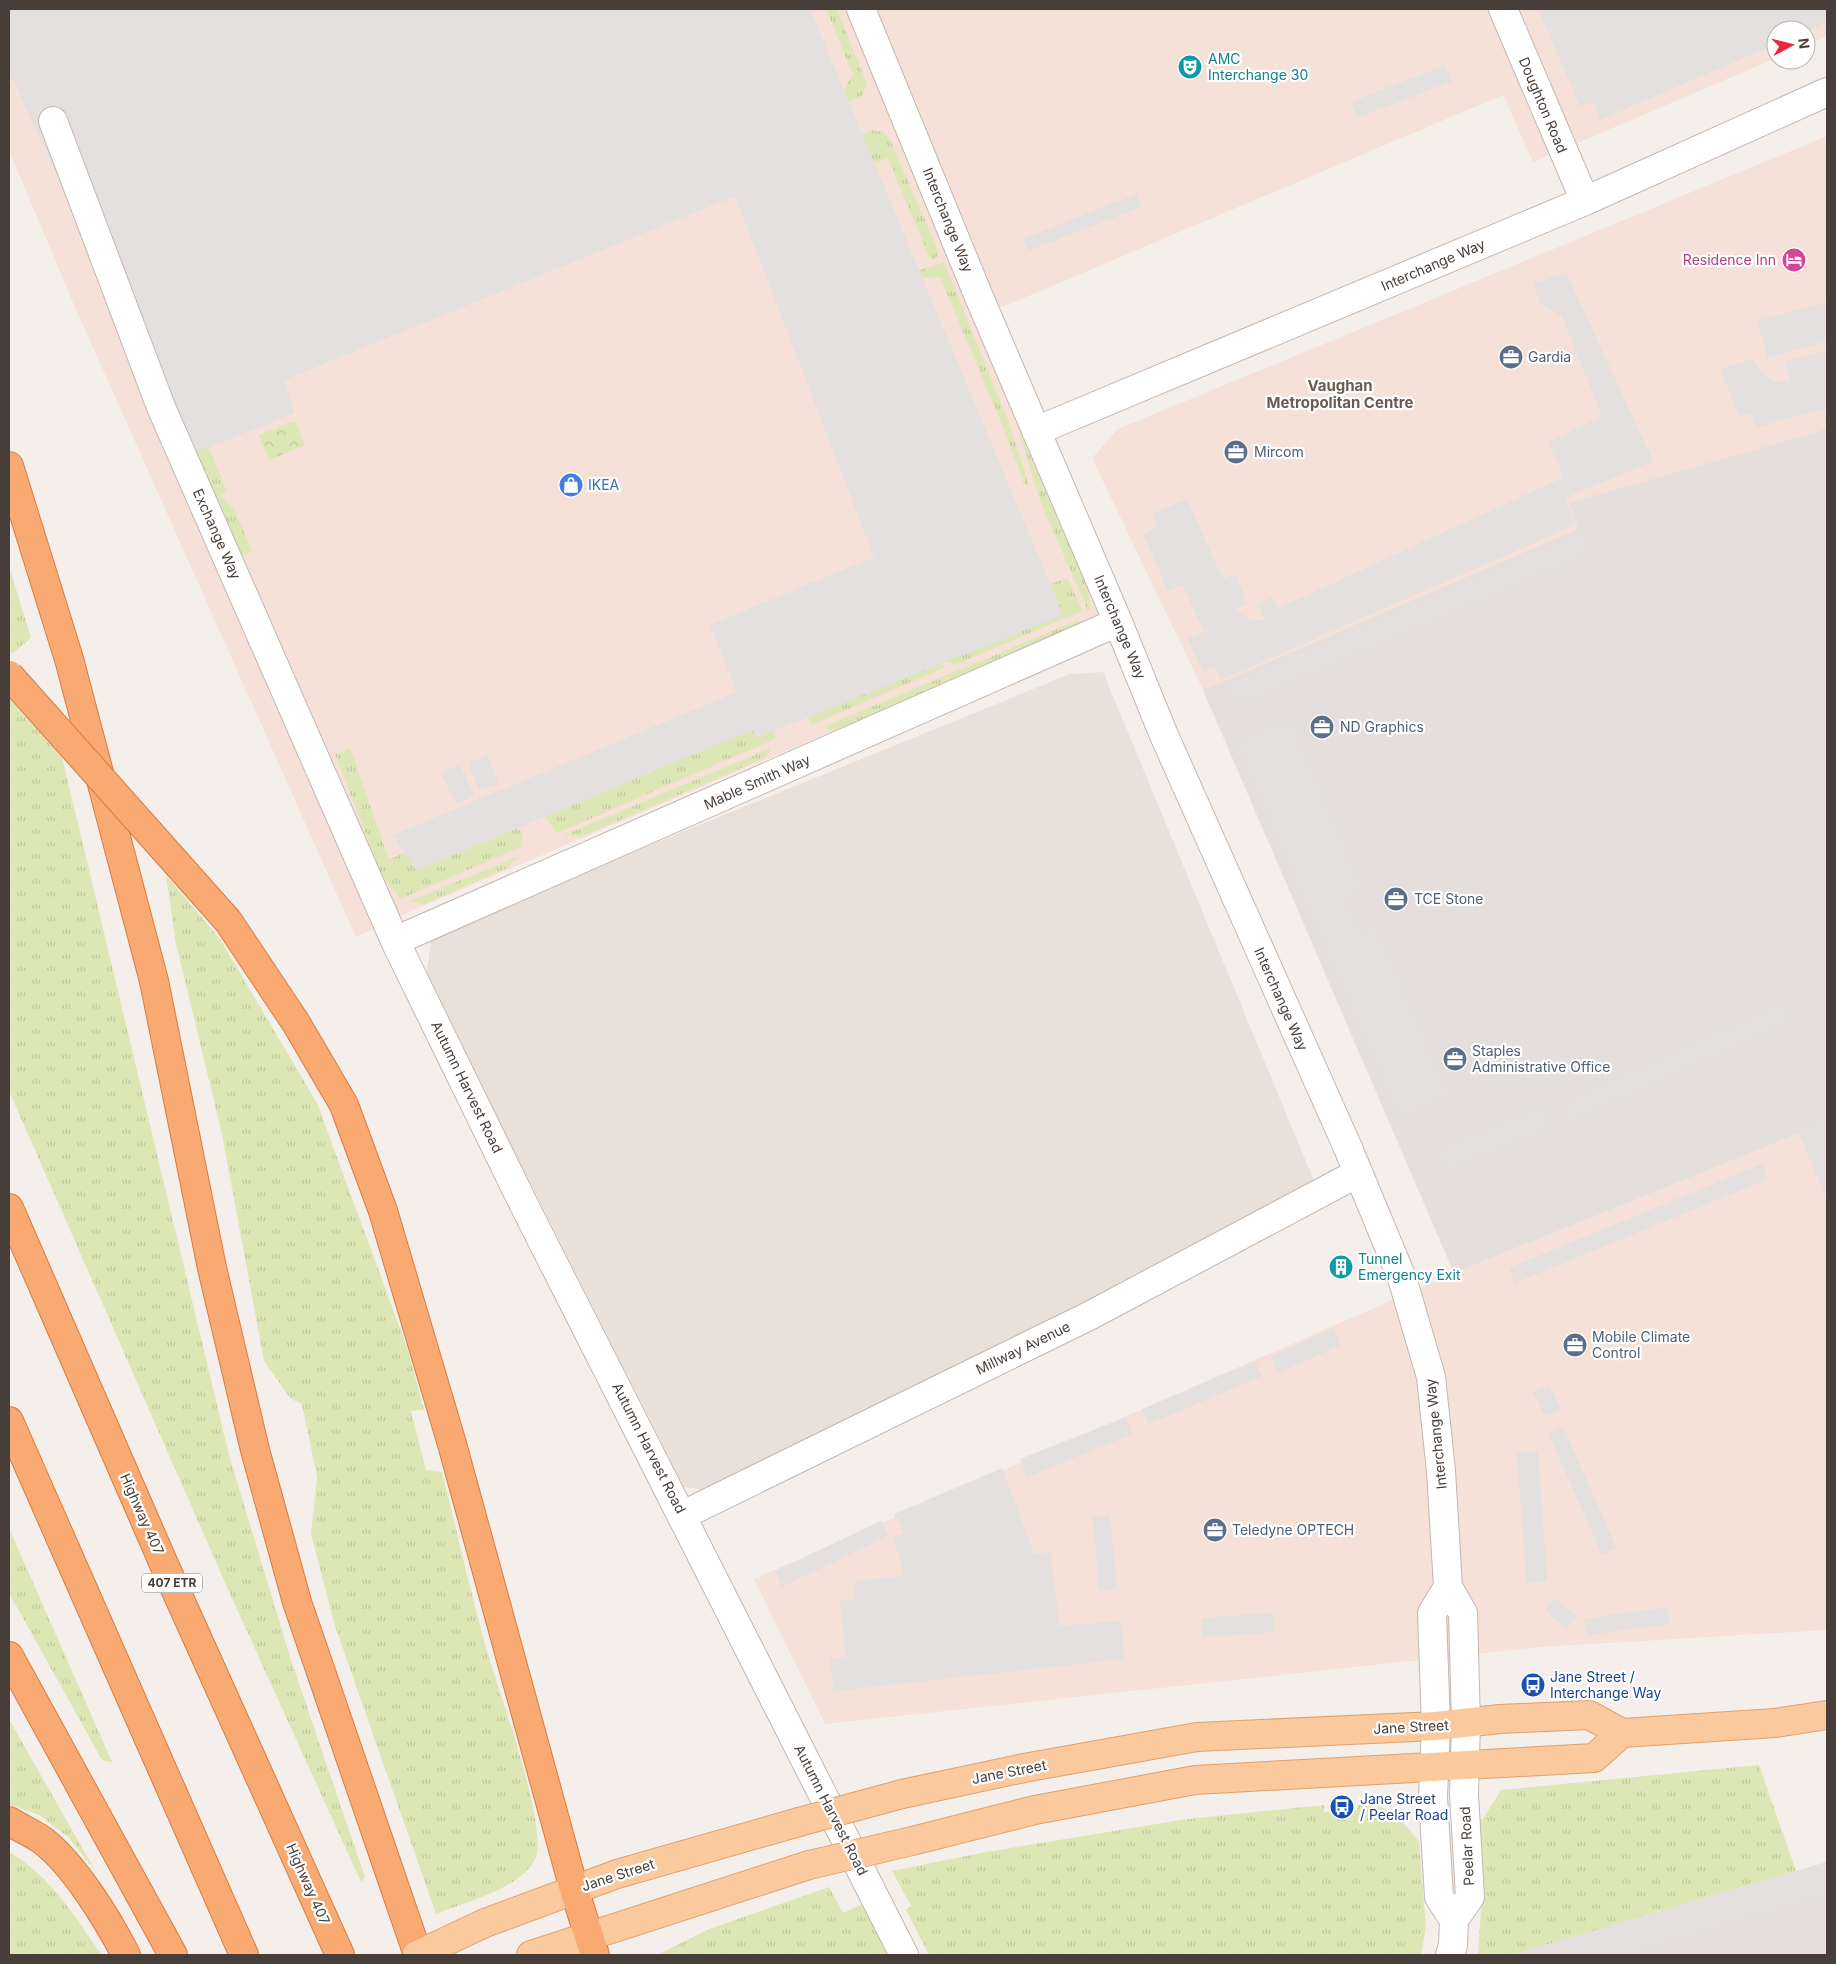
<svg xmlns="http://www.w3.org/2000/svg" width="1836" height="1964" font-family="Inter,sans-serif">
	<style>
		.residential { fill: #e8e0d9 }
		.commercial { fill: #f5e1d7 }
		.industrial { fill: #e4dedc }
		.grass { fill: url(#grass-tufts) }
		.park { fill: url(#park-crowns) }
		.parking { fill: #e3e0df }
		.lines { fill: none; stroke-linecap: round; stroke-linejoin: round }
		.minor-casing { stroke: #c3b7b0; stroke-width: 30 }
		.major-casing { stroke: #dfa16e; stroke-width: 30 }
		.highway-casing { stroke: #d87b42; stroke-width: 30 }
		.minor { stroke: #fff; stroke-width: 28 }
		.major { stroke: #fac99e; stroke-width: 28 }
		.highway { stroke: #f8aa72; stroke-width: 28 }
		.major-bridge-casing { stroke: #dfa16e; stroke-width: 30; stroke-linecap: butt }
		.highway-bridge-casing { stroke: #d87b42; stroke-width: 30; stroke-linecap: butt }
		.major-bridge { stroke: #fac99e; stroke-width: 28 }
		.highway-bridge { stroke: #f8aa72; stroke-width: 28 }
		.labels { text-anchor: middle; stroke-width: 4.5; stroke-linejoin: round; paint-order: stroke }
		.shield { fill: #fff; stroke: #7f7874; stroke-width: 1 }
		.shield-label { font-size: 12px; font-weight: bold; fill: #483e39 }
		.culture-label { font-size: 14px; fill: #0d838f; stroke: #fff; text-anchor: start }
		.street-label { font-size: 14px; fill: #483e39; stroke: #fff }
		.hotel-label { font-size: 14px; fill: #b23c85; stroke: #fff; text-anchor: end }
		.service-label { font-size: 14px; fill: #4e5e75; stroke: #fff; text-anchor: start }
		.shop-label { font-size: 14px; fill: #366cbe; stroke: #fff; text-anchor: start }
		.transit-label { font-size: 14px; fill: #164399; stroke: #fff; text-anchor: start }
		.neighbourhood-label { font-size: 15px; font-weight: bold; fill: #6b5a50; stroke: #fff }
	</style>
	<defs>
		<pattern id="grass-tufts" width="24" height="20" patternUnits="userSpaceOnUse" patternTransform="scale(1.25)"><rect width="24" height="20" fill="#dde7b5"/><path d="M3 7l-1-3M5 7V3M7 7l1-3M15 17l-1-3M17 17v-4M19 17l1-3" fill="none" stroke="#bfc79c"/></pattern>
		<pattern id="park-crowns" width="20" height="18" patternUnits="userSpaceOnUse" patternTransform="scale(1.25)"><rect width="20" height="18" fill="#dde7b5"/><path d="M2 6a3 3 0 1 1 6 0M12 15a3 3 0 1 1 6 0" fill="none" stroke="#bfc79c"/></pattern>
	</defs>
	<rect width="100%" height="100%" fill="#f5efeb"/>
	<path class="residential" d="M1103,672L1317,1188L716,1492L684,1487L426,977L432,934L1070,674Z"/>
	<path class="commercial" d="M9,9H1827V36L1806,45V30H1776V58L1533,162L1503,95L974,319L1102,616L409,912L356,937L71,298L9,150Z
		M1827,136V429L1570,503L1578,529L1203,690L1092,458L1118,429Z
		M1827,1122V1630L1541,1647L825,1724L754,1579L1454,1273Z"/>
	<path class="industrial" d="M1827,429V1122L1454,1273L1203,690L1578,529L1569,503Z
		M1827,1862V1955H1512Z"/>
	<path class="grass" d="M826,9H837L867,84L863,95L840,106L839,97L853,75Z
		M873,130L884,132L890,140L936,245L938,253L936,258L930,259L888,158L869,166L828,149Z
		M944,262L1007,418L1029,485H1025L998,415L940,277L920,278L917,271Z
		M184,420L200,426L227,492L220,495L234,509L252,551L239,557Z
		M1017,426L1083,576L1090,599L1088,611L1041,503Z
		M9,566L31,638L12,654L9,650Z
		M1068,578L1082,611L955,665L932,653L1057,601L1050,584Z
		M1078,620L1080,624L836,731L823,727Z
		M924,655L946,667L811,725L798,693Z
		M9,697L62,757L229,1455L291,1660L365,1877L361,1882L230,1594L9,1091Z
		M773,720L775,739L557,833L538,808L554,813Z
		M350,748L389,859L405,853L417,870L518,828L523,835L519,848L400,899L381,873L335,754Z
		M771,748L765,758L580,837L564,835Z
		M517,857L507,868L424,904L410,901Z
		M166,875L220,939L317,1103L408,1350L424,1410L411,1411L426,1470L442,1472C456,1528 469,1585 484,1641C495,1681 548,1824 536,1857C524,1888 465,1902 436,1914L335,1626L311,1534L317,1477L302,1404L291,1399L264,1361L222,1134L176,944Z
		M9,1528L112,1762L102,1760L9,1593Z
		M9,1719L18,1735L96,1872L68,1837L39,1815L9,1804Z
		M1759,1765L1796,1871L1512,1955H1478L1481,1911L1475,1819H1483L1501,1790Z
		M1359,1804H1375L1396,1815L1419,1841L1426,1928L1421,1955H929L906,1910L911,1906L892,1871L986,1852L1187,1819L1324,1805V1812L1357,1810Z
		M9,1852C52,1877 74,1916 102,1955H9Z
		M829,1887L843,1913L862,1904L889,1955H657L709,1929Z"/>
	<path class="park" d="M295,421L305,445L269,460L259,435Z"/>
	<path class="parking" d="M9,9H810L1063,615L756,738L752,730L416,870L393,835L737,692L710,625L874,557L735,196L284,380L294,413L185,457L9,71Z
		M1538,9H1827V22L1806,31L1776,30V44L1600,120L1593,102L1580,106Z
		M1445,65L1452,81L1357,118L1351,102Z
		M1136,194L1141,207L1028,251L1023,239Z
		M1566,272L1653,461L1565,498L1575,525L1221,680L1215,667L1203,672L1188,639L1204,632L1183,585L1168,591L1143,534L1157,527L1152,514L1187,499L1223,579L1235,574L1248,604L1235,610L1251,620H1264L1258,604L1273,597L1279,608L1564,477L1548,442L1602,416L1562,316L1540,304L1534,284Z
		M1827,302V341L1768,358L1757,321Z
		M1827,350V408L1757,427L1751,413L1739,416L1720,369L1752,359L1761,372L1773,381H1790L1785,362Z
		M1581,533L1589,553L1238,704L1230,684Z
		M1289,720L1362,888L1344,897L1360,935L1376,928L1448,1095L1399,1116L1237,743Z
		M488,755L498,784L479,791L468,763Z
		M460,765L474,795L456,804L441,773Z
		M1784,1003L1792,1020L1570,1120L1562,1104Z
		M1543,1106L1551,1126L1447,1170L1438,1150Z
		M1827,1119V1200L1798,1131Z
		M1762,1164L1768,1179L1515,1283L1509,1268Z
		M1334,1328L1341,1345L1278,1373L1271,1356Z
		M1255,1361L1262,1376L1149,1424L1142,1409Z
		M1549,1385L1561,1409L1545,1416L1533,1392Z
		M1126,1417L1133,1434L1027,1477L1020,1459Z
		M1563,1426L1617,1549L1602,1555L1548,1433Z
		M1538,1451L1547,1581L1526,1583L1517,1452Z
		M1002,1468L1034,1554L1051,1552L1059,1626L1121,1621L1124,1659L834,1691L830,1659L846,1657L840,1601L855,1600V1581L904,1576L894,1538L904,1533L894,1514Z
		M1110,1516L1117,1589L1099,1591L1093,1517Z
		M881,1521L888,1536L782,1587L775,1571Z
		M1555,1598L1577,1616L1566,1629L1545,1610Z
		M1667,1607L1670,1624L1587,1635L1584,1619Z
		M1273,1613L1274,1632L1202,1637L1201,1618Z
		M1827,1862V1902L1825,1894L1621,1955H1512Z"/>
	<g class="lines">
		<defs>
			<path id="minor" d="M861,9L979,297L1118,622L1163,733L1348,1148L1402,1278L1431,1377L1441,1471L1448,1587L1463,1613L1466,1723L1464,1794L1470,1897L1454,1920
				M1503,9L1585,201
				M53,121L161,407L395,941L525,1207L904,1955
				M1036,431L1585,201L1827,92
				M395,941L1118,622
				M683,1515L1091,1315L1358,1173
				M1448,1587L1432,1613L1436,1726L1433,1797L1439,1897L1454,1920L1453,1945L1450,1955"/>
			<path id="major" d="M902,1794L1024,1768L1197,1737L1436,1726L1500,1719L1589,1715L1622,1733L1775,1723L1827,1715
				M912,1841L1035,1810L1195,1780L1594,1758L1622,1733
				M485,1923L617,1874L799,1822
				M531,1955L809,1865"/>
			<path id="highway" d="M9,466L69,659L154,981L212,1268L255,1450L297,1602L418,1955
				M228,921L296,1023L344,1105L383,1211L452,1444L574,1889L595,1955
				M9,1208L163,1562L340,1955
				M9,1421L244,1955
				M9,1656L173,1955
				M9,1821C20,1828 32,1833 42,1840C74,1864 108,1920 126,1955"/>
		</defs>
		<use href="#minor" class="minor-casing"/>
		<use href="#major" class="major-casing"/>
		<use href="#highway" class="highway-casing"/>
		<use href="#minor" class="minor"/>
		<use href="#major" class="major"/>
		<use href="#highway" class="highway"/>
		<defs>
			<path id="major-bridge" d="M799,1822L902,1794
				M809,1865L912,1841
				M417,1955L485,1923"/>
			<path id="highway-bridge" d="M9,675L228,921"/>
		</defs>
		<use href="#major-bridge" class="major-bridge-casing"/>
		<use href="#highway-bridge" class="highway-bridge-casing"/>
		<use href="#major-bridge" class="major-bridge"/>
		<use href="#highway-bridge" class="highway-bridge"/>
	</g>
	<defs>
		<symbol id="theatre-disc" viewBox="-11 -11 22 22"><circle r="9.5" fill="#0f9aa8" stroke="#fff"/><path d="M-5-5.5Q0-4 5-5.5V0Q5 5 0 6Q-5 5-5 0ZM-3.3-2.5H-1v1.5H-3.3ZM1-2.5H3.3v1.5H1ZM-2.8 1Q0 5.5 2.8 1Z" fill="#fff"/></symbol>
		<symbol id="hotel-disc" viewBox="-11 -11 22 22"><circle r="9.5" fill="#d1479c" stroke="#fff"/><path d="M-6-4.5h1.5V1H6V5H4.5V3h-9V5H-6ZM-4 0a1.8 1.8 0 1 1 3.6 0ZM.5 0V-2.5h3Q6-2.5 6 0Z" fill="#fff"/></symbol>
		<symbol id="office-disc" viewBox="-11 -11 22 22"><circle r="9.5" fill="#5c6f8a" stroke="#fff"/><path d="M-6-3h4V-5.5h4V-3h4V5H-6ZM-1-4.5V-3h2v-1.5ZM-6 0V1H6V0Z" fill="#fff"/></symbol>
		<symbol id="shop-disc" viewBox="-11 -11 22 22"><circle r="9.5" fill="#3f7fe0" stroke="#fff"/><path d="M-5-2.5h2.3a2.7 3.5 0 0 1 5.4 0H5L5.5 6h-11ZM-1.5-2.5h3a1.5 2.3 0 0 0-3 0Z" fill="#fff"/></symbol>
		<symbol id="building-disc" viewBox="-11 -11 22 22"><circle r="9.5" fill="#0f9aa8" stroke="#fff"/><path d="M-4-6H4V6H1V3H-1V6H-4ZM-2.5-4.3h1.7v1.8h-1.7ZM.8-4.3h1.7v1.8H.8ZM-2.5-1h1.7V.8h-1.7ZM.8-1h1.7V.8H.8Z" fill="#fff"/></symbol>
		<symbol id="bus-disc" viewBox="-11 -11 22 22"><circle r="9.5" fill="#1a4fb4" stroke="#fff"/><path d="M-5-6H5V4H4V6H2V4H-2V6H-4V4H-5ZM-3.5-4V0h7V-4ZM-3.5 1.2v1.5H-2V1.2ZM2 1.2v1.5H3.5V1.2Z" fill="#fff"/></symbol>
	</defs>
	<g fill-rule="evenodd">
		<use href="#theatre-disc" x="1176" y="53" width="28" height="28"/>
		<use href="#hotel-disc" x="1780" y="246" width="28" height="28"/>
		<use href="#office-disc" x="1497" y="343" width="28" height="28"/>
		<use href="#office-disc" x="1222" y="438" width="28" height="28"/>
		<use href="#shop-disc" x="557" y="471" width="28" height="28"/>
		<use href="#office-disc" x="1308" y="713" width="28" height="28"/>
		<use href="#office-disc" x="1382" y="885" width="28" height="28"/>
		<use href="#office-disc" x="1441" y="1045" width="28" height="28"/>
		<use href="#building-disc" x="1327" y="1253" width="28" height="28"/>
		<use href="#office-disc" x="1561" y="1331" width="28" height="28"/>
		<use href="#office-disc" x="1201" y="1516" width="28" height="28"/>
		<use href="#bus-disc" x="1519" y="1671" width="28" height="28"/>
		<use href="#bus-disc" x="1328" y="1793" width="28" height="28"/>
	</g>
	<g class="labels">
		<rect class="shield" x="142" y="1573.5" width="60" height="19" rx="4"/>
		<g class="shield-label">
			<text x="172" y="1587">407 ETR</text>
		</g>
		<g class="culture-label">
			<text x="1208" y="64">AMC<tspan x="1208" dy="16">Interchange 30</tspan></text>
			<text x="1358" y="1264">Tunnel<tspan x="1358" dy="16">Emergency Exit</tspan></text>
		</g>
		<g class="street-label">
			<text transform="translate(1543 105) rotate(67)" y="5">Doughton Road</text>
			<text transform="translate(948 220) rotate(68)" y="5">Interchange Way</text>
			<text transform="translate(1433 265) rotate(-23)" y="5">Interchange Way</text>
			<text transform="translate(217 534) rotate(66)" y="5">Exchange Way</text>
			<text transform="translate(1120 627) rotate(67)" y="5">Interchange Way</text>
			<text transform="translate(757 782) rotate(-24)" y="5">Mable Smith Way</text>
			<text transform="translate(1281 999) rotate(66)" y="5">Interchange Way</text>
			<text transform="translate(467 1087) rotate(64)" y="5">Autumn Harvest Road</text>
			<text transform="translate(1023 1348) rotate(-26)" y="5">Millway Avenue</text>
			<text transform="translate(1436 1434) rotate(-96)" y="5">Interchange Way</text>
			<text transform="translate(649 1448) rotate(63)" y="5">Autumn Harvest Road</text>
			<text transform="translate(142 1514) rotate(66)" y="5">Highway 407</text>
			<text transform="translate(1411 1727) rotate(-3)" y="5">Jane Street</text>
			<text transform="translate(1009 1772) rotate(-11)" y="5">Jane Street</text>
			<text transform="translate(831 1810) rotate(63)" y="5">Autumn Harvest Road</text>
			<text transform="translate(1467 1846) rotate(-93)" y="5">Peelar Road</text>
			<text transform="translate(618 1875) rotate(-18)" y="5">Jane Street</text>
			<text transform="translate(308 1884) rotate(66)" y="5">Highway 407</text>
		</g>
		<g class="hotel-label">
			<text x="1776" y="265">Residence Inn</text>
		</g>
		<g class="service-label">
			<text x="1528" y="362">Gardia</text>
			<text x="1254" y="457">Mircom</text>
			<text x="1340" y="732">ND Graphics</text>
			<text x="1414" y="904">TCE Stone</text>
			<text x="1472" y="1056">Staples<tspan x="1472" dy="16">Administrative Office</tspan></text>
			<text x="1592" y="1342">Mobile Climate<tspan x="1592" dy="16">Control</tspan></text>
			<text x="1232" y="1535">Teledyne OPTECH</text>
		</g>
		<g class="shop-label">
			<text x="588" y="490">IKEA</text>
		</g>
		<g class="transit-label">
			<text x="1550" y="1682">Jane Street /<tspan x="1550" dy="16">Interchange Way</tspan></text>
			<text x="1360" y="1804">Jane Street<tspan x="1360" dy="16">/ Peelar Road</tspan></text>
		</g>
		<g class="neighbourhood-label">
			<text x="1340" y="391">Vaughan<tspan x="1340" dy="17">Metropolitan Centre</tspan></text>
		</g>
	</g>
	<rect width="1836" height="1964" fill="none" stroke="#483e39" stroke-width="20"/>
	<g transform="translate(1791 45) rotate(83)"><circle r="24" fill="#ffffff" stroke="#b6b2b0"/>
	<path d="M0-4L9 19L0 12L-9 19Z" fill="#f12539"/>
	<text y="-8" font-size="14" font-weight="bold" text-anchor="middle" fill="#483e39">N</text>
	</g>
</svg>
